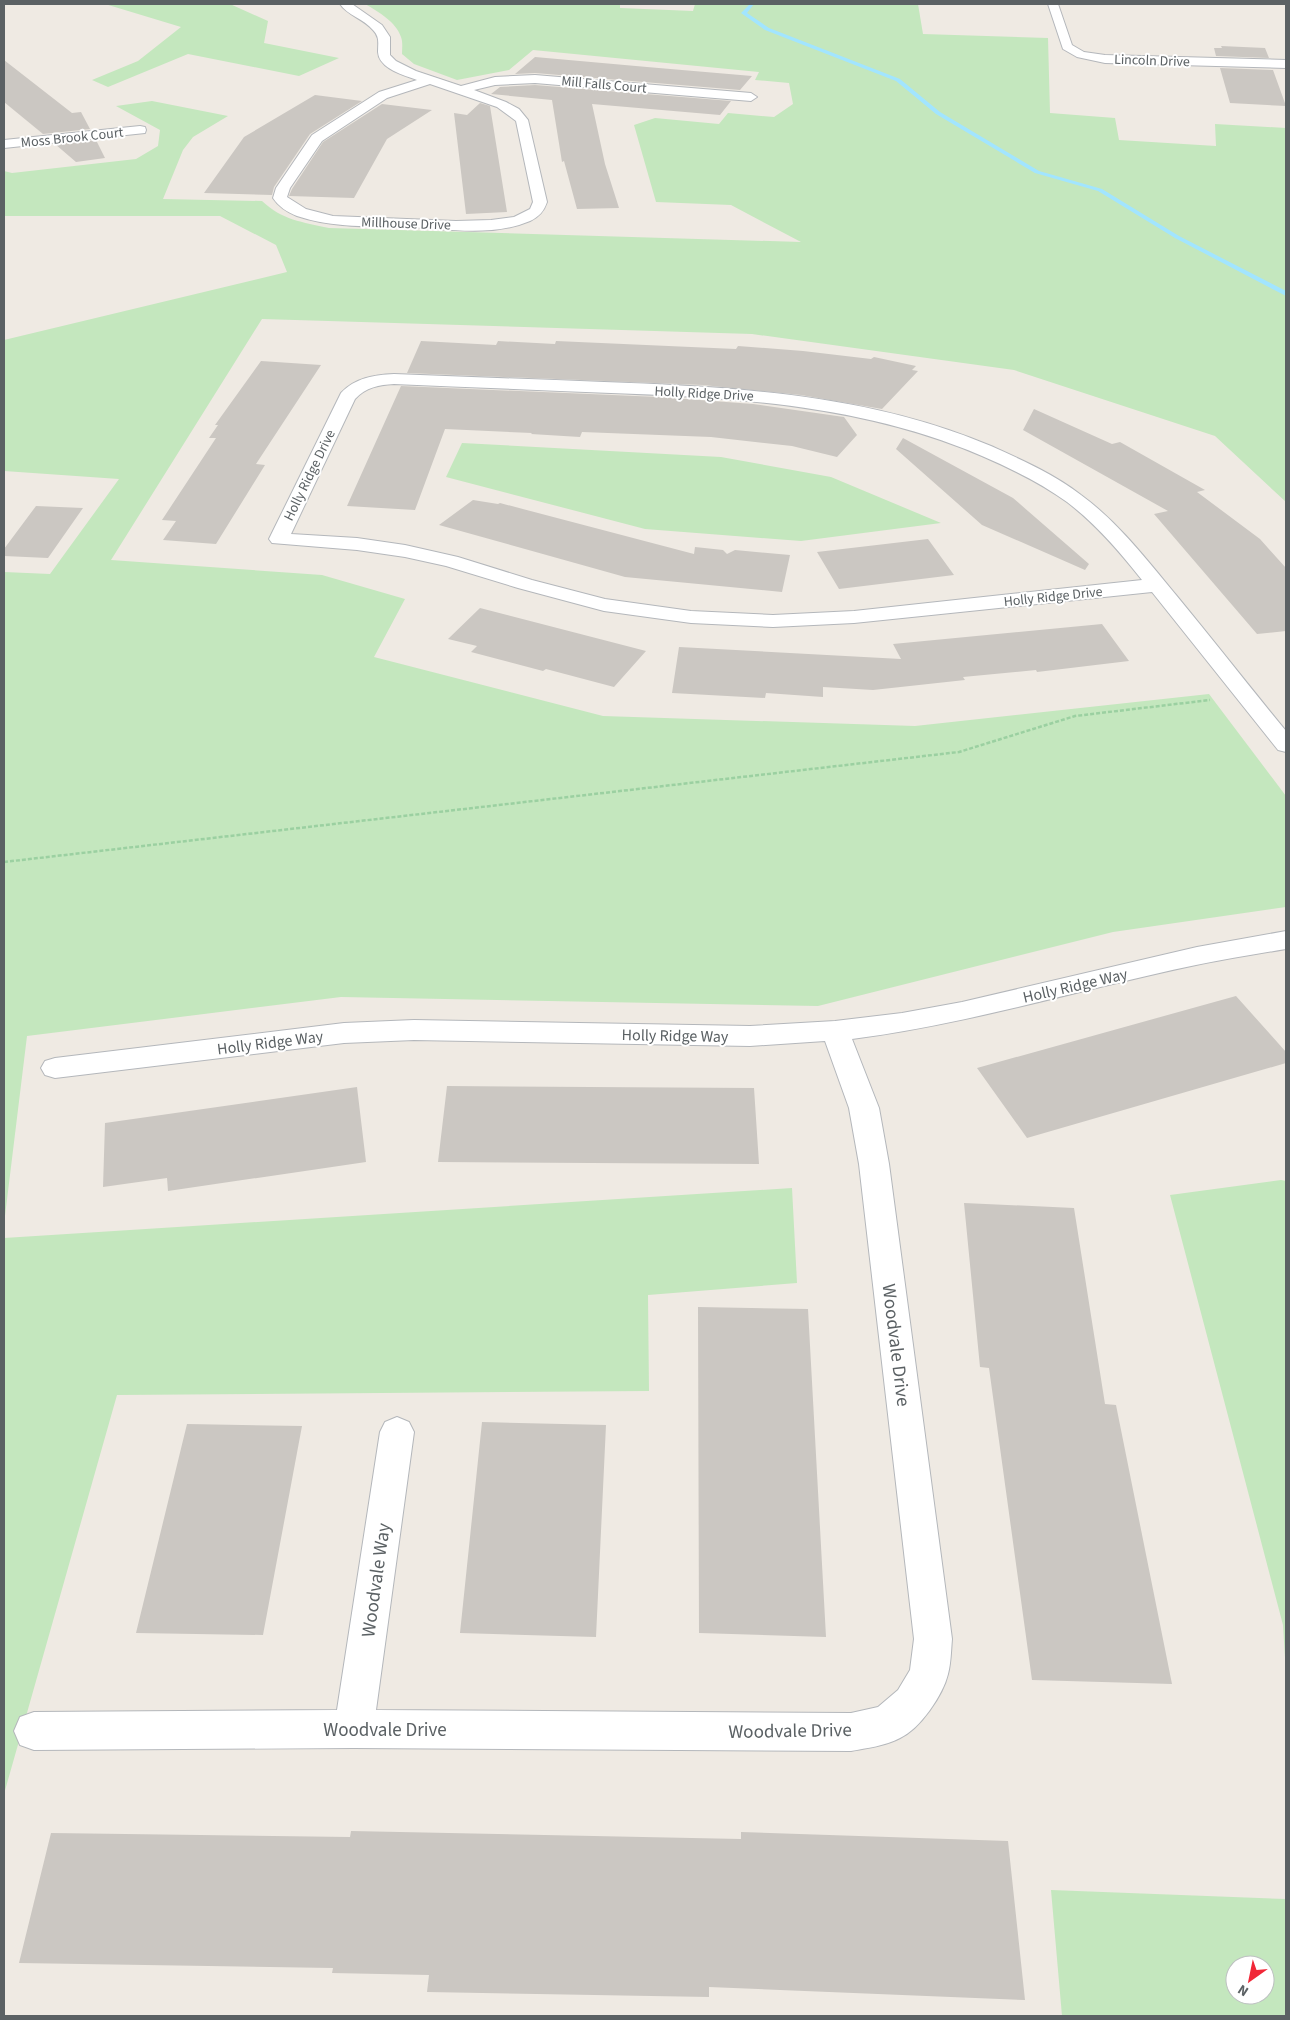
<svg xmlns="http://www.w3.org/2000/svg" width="1290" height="2020" font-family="'Source Sans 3',sans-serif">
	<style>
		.green { fill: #c4e7be; fill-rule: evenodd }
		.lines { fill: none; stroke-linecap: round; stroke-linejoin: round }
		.stream { fill: #a2e5ff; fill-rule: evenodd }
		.building { fill: #cbc7c2 }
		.minor-casing { stroke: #b4b7bb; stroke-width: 2 }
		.path { stroke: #9bd0a1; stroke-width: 2.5; stroke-dasharray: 4 2; stroke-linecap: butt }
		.minor { fill: #fff; fill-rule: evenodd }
		.labels { text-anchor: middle; stroke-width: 4; stroke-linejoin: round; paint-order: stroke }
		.far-street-label { font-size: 14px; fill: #5b6164; stroke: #fff }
		.street-label { font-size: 16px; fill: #5b6164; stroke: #fff }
		.near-street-label { font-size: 19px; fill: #5b6164; stroke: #fff }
	</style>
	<rect width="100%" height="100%" fill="#efeae3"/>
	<path class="green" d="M105,4H230L268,21L264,43L339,58L299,76L188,54L108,87L92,80L138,61L181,27Z
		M365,4H620V8L693,11L695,4H918L923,34L1048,38L1050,113L1115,118L1119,140L1216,146L1215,124L1286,128V502L1215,436L1014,370L752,334L262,319L111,560L322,575L405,599L374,657L603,716L915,726L1209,694L1286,796V907L1113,932L818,1006L341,997L27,1036L4,1224V572L50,574L119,479L4,471V340L287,272L276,245L220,216H4V171L12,173L136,159L158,146L160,130L116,106L152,101L228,116L193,137L183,150L163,199L262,201C282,220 302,222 329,228L801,242L731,205L656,202L634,125L655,118L719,124L728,113L774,117L793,104L789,83L755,80L759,72L533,50L509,70L457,80L414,64L402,54C402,49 403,42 401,37C396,22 379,12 365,4Z
		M462,443L721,457L831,477L941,523L801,541L645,529L446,477Z
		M1281,1180L1286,1181V1674L1283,1625L1170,1195Z
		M792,1188L797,1283L648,1295L649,1391L117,1395L4,1794V1238Z
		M1051,1890L1286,1899V2016H1062ZM1235,1965H1265V1995H1235Z"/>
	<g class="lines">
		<path class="stream" d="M750,4H754L747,13L769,28L900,79L940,112L1039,171L1102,189L1179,236L1286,291V296L1175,238L1098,191L1035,173L936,114L896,81L765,30L741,13Z"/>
	</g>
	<path class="building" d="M1221,46L1265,48L1269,58L1216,56L1214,48H1222Z
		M535,57L647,67L752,76L740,90L535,73L515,74Z
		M4,60L72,113L81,112L90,129L43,134L4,102Z
		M1220,68L1273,70L1286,106L1230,103Z
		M535,85L731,101L720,115L592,104L605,164L619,208L577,209L564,161L562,162L552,100L491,94L500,87Z
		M315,95L362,101L310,134L274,187L272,195L204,193L244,137Z
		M480,103L490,106L507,212L466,214L454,113L467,115Z
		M382,104L432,110L387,139L354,198L289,196L292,189L323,142Z
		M96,140L105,158L76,162L55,144Z
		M421,341L496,345L498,341L555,344L556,341L736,349L738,346L803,351L871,359L874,357L916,366L912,370L918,371L882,409L801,395L703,385L407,373Z
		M261,361L321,365L256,464L265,465L216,544L163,540L176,521L162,520L216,438H209L218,425H215Z
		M401,386L659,397L753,404L844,417L857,435L837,457L792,446L711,437L582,432L580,437L531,434L532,433L445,429L415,510L347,506Z
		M1034,409L1112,444L1120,442L1205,490L1197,492L1260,539L1286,568V631L1257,634L1154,514L1168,511L1023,430Z
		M903,438L1013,498L1089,564L1085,570L982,525L896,449Z
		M473,500L498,504L500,503L694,554L695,547L723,550L727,554L735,550L790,555L782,592L625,577L439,525Z
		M36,506L83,508L48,558L4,556V549Z
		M928,539L954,575L839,589L817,552Z
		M480,608L646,651L614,687L546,669L543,671L471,652L477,646L448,639Z
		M1102,624L1129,661L1037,672L1036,670L963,677L965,680L873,690L823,687V697L766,693L765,698L672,693L679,647L901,659L893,644Z
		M1236,996L1286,1052V1063L1027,1138L977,1068Z
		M447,1086L754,1088L759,1164L438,1162Z
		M357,1087L366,1162L168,1191L167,1178L103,1187L105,1123Z
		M964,1203L1074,1208L1105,1404L1116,1405L1172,1684L1032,1680L989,1368L980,1367Z
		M698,1307L808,1309L826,1637L699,1633Z
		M482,1422L606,1425L596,1637L460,1633Z
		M187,1424L302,1426L263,1635L136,1633Z
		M351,1831L741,1839V1832L1008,1841L1025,2000L709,1987V1997L427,1992L429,1975L332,1973L333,1968L19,1963L51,1833L350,1837Z"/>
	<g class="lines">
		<defs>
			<path id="minor" d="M340,4H352L382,25L390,37V55L396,61L416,71L461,86L495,77L535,75L751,93L757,97L751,101L535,83L495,85L474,90L506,102L519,109L528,120L547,202C544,211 539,217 530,221C492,237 447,229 408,227C371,226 333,228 297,216C287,212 279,207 273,198L276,188L312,135L379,92L417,80C404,75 379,69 378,52C378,43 380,37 373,30C364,19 347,15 340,4ZM430,84L497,107L516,121L533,202L530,209L514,217L491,220L456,221L333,216L306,209L287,197L290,188L322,141L387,98Z
				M1048,4H1058L1072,45L1084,52L1105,55L1286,60V68L1105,63L1077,57L1063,49Z
				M140,126L145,127L146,130L145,133L4,148V140Z
				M394,374C464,377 534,379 604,382C736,387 869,394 991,446C1022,460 1054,474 1081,495C1118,522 1147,560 1176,595C1213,640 1249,686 1286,731V752L1278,750L1152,592L854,623L773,627L691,623L604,611L518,588L446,566L405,557L357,550L272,543L269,539L341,393C355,378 374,375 394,374ZM394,384C466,387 539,390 611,393C739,398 863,405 982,456C1012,469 1041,483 1067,502C1096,524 1120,552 1142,580L854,611L773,615L691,611L605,599L532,580L458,557L405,545L357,538L291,534L355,399C366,387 379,385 394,384Z
				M1286,931V949C1256,954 1226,959 1196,965C1081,989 969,1024 852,1039L879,1108L889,1164L952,1639C951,1650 951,1663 948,1674C943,1695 920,1729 900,1738C885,1746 867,1748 851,1751L354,1748L34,1750L20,1745L14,1731L20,1717L34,1712L337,1710L380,1432L385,1422L397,1417L409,1422L414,1432L376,1710L851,1713L878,1707L898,1690L910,1670L914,1639L859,1164L849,1108L825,1041L750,1046L414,1040L344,1043L55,1078L45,1075L41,1068L45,1061L55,1058L344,1023L414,1020L750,1026L835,1021L902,1013L962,1002L1197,947Z"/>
		</defs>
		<use href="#minor" class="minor-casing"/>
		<path class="path" d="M4,862L959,752L1075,716L1210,700"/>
		<use href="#minor" class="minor"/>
	</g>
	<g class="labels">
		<g class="far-street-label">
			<text transform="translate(1152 60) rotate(2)" y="5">Lincoln Drive</text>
			<text transform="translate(604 84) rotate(5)" y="5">Mill Falls Court</text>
			<text transform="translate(72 137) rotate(-6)" y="5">Moss Brook Court</text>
			<text transform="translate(406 223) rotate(2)" y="5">Millhouse Drive</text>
			<text transform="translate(704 393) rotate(3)" y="5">Holly Ridge Drive</text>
			<text transform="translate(309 475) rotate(-64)" y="5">Holly Ridge Drive</text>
			<text transform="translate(1053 596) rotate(-6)" y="5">Holly Ridge Drive</text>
		</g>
		<g class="street-label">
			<text transform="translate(1075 985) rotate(-13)" y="6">Holly Ridge Way</text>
			<text transform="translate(675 1035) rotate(1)" y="6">Holly Ridge Way</text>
			<text transform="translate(270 1042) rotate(-7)" y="6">Holly Ridge Way</text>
		</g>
		<g class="near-street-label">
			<text transform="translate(897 1345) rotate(83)" y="7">Woodvale Drive</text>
			<text transform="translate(375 1580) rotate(-82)" y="7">Woodvale Way</text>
			<text x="385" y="1736">Woodvale Drive</text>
			<text transform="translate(790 1730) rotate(-1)" y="7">Woodvale Drive</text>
		</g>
	</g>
	<rect width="1290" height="2020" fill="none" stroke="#5b6164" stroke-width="10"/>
	<g transform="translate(1250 1980) rotate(213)"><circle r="24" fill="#ffffff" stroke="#bdc0c1"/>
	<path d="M0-4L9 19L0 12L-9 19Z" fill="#f12737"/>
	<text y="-8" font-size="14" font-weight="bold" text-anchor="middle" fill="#5b6164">N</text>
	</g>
</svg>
